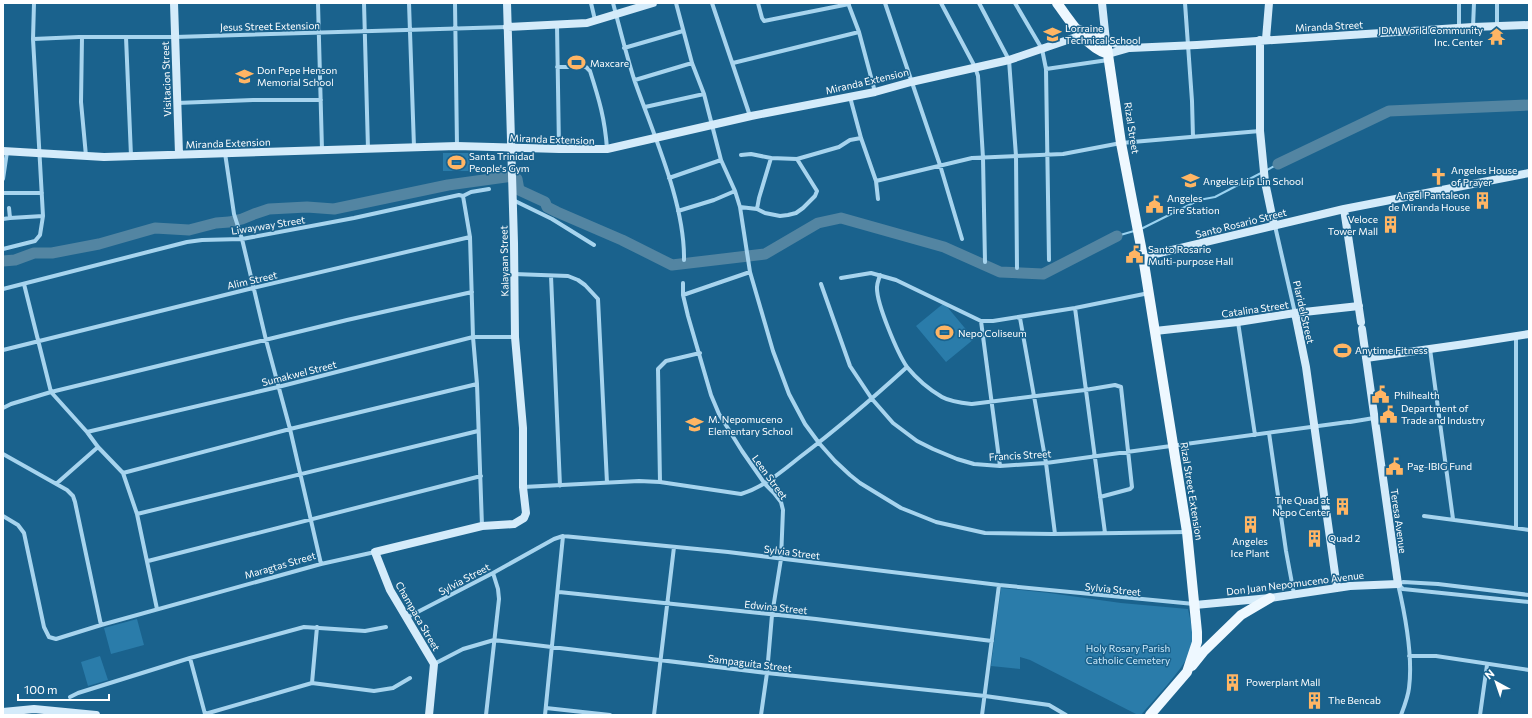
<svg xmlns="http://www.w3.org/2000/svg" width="1532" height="718" font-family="Commissioner,sans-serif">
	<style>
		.green { fill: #2a7caa }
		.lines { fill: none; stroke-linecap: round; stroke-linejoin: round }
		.stream { stroke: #9ad2f0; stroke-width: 2 }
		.river { stroke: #5385a2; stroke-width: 11 }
		.street { stroke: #a7d4ee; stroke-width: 4 }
		.secondary { stroke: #d4ebfa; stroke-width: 8 }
		.primary { stroke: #eef8ff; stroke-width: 10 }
		.labels { text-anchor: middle; stroke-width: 3; stroke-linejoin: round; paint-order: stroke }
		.street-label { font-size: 10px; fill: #fff; stroke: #1a628d }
		.poi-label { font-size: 10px; fill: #fff; stroke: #1a628d; text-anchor: start }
		.park-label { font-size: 10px; fill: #cdeafa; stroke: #1a628d }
	</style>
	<rect width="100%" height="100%" fill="#1a628d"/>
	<path class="green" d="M443,153H470L469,171H443Z
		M944,303L974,339L946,362L916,326Z
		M1001,588L1049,593L1121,603L1188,609C1190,619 1193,630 1194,640C1194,659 1153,700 1141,715H1138L1030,660L1020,657V669L991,666Z
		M137,619L144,645L111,654L104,628Z
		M100,656L108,680L88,686L81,662Z"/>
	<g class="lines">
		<path class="stream" d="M1267,170L1278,164
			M1141,229L1199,200L1215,197L1261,173
			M1117,236L1134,231"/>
		<path class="river" d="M1278,164L1389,111L1529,105
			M3,261L15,260L34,253H52L99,244L155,228L189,230L216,223L229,222L242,219L254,214L269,209L307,207L334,209L448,185L513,176L517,179L519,190L545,202L547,207L557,212L622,240L672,265L765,254L818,223L841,218L944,247L1000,272L1043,274L1117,236"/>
		<path class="street" d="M318,3L322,150
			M364,3L368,149
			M409,3L414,147
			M455,3L457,146
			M591,3L595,20
			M613,3C620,29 626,54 634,79C653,134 685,203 684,260
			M676,3L692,63L704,94L721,160L735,191L740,207L750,272L773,351L789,394L805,424L819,443L835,461L850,475L860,483L901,508L936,522L985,533L1053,534L1187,532
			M712,3L750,116
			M758,3L762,18L764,21L849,4
			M848,3L859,32L875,92
			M885,3L940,165L962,239
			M941,3L975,67L978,76L983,158L985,262
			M979,3L1009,60L1016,156L1017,268
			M1015,3L1042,49L1046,69L1049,260
			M1185,3L1192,101L1193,137
			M1459,3V28
			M557,25L559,149
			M1497,26V3
			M1473,27L1474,3
			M82,37L81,102L86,156
			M126,37L131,156
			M33,39L79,37H175L507,27
			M624,48L683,31
			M733,63L859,32
			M557,67H586L590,71C599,99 605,119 607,149
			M1046,69L1108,60
			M635,80L692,63
			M850,97L861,138L876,181L878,199
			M177,103L253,100H321
			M645,107L704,94
			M225,153L234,214L242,239L266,340L290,429L321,564
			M741,155L751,154L771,158L797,159L839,147L850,140L861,138
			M669,178L721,160
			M3,179L7,152
			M876,181L972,158L1063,154L1121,143L1260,131
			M3,193H42
			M463,196L470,237L473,337L477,384L482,526
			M513,200L552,219L594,245
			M740,207L757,209L765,213L780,216L788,215L796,213L803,208L815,196L817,191L797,159
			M757,209L759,198L771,158
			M678,211L714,200L735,191
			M10,218L43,216
			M3,219L10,218L9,208
			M1275,226L1295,313
			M3,249L35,241L40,235L43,216L33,39L34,3
			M514,274L568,276L578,280L585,285L598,299L607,483
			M880,275C879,279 877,283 877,287C876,303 898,354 907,367C916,378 930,390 942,397C951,402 962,403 972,404L1085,390L1115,385L1121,387L1132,487L1130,489L1100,497
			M551,276L560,486
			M841,278L871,273L896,280L981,321H993L1075,308L1149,293
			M683,283V295L688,316L711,395L719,414L742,451L765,484L774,493L781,502L783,510L781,559L772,615L767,673L761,715
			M24,284L51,392L87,432L98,447L123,473L137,514L157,609
			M821,284L850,366L872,399L893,423L917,441L933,449L957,459L974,464L1000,466L1046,463L1348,422
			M3,289L187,242L202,240L242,239L354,218L459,195L463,196L471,192L489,189
			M683,295L750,272
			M1075,308L1105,533
			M1020,318L1046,463L1055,534
			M981,321L1000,466
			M1238,322L1255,435
			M1516,336V528
			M1430,349L1453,519
			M3,350L253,288L470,237
			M3,408L11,404L51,392L347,320L472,292
			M1350,422L1374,418
			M87,432L278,387L473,337H515
			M1269,433L1286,551L1294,594
			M3,454L67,490L73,496L75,502L101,625
			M123,473L290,429L477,384
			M660,482L658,369L666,361L700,353
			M56,484L98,447
			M523,487L639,481L660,482L741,494C764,487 781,472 800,457C837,429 873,398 907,367
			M137,514L478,431
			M3,516L18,525L24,533L44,627L49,637L56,639L101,625L321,564L375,552
			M1424,516L1529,530
			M148,561L481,476
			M1398,584L1403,589L1529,602
			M1398,584C1405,614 1413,658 1409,688C1408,697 1404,707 1401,715
			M1398,584L1403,582L1438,584L1529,595
			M559,592L816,619L992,641
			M406,618L493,573L554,539L563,536L728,552L999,585L1194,604
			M1409,656H1436L1529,670
			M190,658L205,714L312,683L374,691L393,688L410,678
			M434,664L463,649L494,640L767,673L985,696L1049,705L1066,715
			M312,683L317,627
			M70,697L78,693L190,658L304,627L365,631L386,627
			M546,708L610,715
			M486,715L499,599L498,589L493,573
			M545,715L563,536
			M654,715L674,547
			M982,715L999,585
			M1480,715L1487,665"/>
		<path class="secondary" d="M174,3L179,154
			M1102,3L1106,41L1130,48L1197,45L1473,27L1529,25
			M507,27L587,23L653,3
			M1266,39L1269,3
			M1260,40V131L1265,182L1274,225
			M1108,54L1129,48
			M3,151L104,157L457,146L559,149H607L751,116L875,92L911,82L1009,60L1085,34
			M1344,209L1361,322
			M1143,257L1344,209L1529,173
			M1295,313L1306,367L1337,588
			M1155,331L1238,322L1295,313L1359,306
			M1366,358L1465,344L1529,334
			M1195,605L1270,598L1350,586L1398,584L1362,329
			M3,712L34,709L96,715
			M429,715L434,664L390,590L375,552L482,526L514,524L524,518L526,513L523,487V428L515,337L514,243L507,3"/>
		<path class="primary" d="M1057,3C1069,20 1087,48 1108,54
			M1074,28L1106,41L1121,143L1143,257L1187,532L1197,632V642L1187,672L1150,715
			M1192,666L1204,651L1241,615L1270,598"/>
	</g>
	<defs>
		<symbol id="school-bare" viewBox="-9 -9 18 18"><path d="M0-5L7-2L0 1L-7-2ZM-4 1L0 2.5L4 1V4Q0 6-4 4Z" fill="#ffb564" stroke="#1a628d" stroke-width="2.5" paint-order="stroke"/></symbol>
		<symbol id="temple-bare" viewBox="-9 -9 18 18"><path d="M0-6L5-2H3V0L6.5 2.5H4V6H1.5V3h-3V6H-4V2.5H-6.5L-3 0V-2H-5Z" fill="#ffb564" stroke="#1a628d" stroke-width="2.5" paint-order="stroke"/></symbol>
		<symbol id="stadium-bare" viewBox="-9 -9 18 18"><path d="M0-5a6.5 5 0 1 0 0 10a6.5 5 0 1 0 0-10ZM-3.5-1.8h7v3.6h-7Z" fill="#ffb564" stroke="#1a628d" stroke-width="2.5" paint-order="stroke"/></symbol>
		<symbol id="church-bare" viewBox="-9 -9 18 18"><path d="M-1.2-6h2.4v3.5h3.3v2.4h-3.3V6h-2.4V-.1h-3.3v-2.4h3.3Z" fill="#ffb564" stroke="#1a628d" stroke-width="2.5" paint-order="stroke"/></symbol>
		<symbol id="building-bare" viewBox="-9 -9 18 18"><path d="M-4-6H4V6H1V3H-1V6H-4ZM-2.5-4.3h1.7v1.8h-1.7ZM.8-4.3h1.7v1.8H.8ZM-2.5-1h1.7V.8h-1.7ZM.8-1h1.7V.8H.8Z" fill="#ffb564" stroke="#1a628d" stroke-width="2.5" paint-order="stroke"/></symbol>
		<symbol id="civic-bare" viewBox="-9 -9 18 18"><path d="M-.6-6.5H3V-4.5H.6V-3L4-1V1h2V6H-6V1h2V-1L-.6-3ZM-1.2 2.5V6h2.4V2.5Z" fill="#ffb564" stroke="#1a628d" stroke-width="2.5" paint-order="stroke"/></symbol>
	</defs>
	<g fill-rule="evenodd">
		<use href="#school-bare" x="1040" y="22" width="25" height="25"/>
		<use href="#temple-bare" x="1484" y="24" width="25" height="25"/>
		<use href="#stadium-bare" x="564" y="50" width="25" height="25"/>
		<use href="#school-bare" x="232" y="64" width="25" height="25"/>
		<use href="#stadium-bare" x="444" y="150" width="25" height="25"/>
		<use href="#church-bare" x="1426" y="164" width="25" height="25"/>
		<use href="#school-bare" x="1178" y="168" width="25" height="25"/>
		<use href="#building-bare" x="1470" y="188" width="25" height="25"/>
		<use href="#civic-bare" x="1142" y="192" width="25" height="25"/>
		<use href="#building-bare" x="1378" y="212" width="25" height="25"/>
		<use href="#civic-bare" x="1122" y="242" width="25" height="25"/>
		<use href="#stadium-bare" x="932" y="320" width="25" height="25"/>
		<use href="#stadium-bare" x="1330" y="338" width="25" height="25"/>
		<use href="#civic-bare" x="1368" y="382" width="25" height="25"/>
		<use href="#civic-bare" x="1376" y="402" width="25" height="25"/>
		<use href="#school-bare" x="682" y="412" width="25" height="25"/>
		<use href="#civic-bare" x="1382" y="454" width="25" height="25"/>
		<use href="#building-bare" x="1330" y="494" width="25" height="25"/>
		<use href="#building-bare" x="1238" y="512" width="25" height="25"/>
		<use href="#building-bare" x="1302" y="526" width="25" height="25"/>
		<use href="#building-bare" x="1220" y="670" width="25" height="25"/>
		<use href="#building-bare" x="1302" y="688" width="25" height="25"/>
	</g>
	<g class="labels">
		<g class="street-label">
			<text transform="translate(270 26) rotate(-1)" y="4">Jesus Street Extension</text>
			<text transform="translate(1329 26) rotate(-3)" y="4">Miranda Street</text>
			<text transform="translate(166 79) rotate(-92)" y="4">Visitacion Street</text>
			<text transform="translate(867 81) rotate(-13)" y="4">Miranda Extension</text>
			<text transform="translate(1132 128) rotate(81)" y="4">Rizal Street</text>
			<text transform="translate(552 139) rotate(2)" y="4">Miranda Extension</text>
			<text transform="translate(228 143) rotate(-2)" y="4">Miranda Extension</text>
			<text transform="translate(1241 223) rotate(-14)" y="4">Santo Rosario Street</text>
			<text transform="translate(268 225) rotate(-9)" y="4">Liwayway Street</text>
			<text transform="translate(504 261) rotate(-91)" y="4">Kalayaan Street</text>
			<text transform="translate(252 280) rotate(-13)" y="4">Alim Street</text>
			<text transform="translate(1255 309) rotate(-8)" y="4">Catalina Street</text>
			<text transform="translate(1304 312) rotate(77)" y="4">Plaridel Street</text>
			<text transform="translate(299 373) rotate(-14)" y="4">Sumakwel Street</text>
			<text transform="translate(1020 455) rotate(-3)" y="4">Francis Street</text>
			<text transform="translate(770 477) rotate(54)" y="4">Leen Street</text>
			<text transform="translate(1192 491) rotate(81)" y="4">Rizal Street Extension</text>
			<text transform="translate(1399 521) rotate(82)" y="4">Teresa Avenue</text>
			<text transform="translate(792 552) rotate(7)" y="4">Sylvia Street</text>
			<text transform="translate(280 565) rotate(-16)" y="4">Maragtas Street</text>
			<text transform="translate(464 579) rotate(-28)" y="4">Sylvia Street</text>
			<text transform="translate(1295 583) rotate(-7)" y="4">Don Juan Nepomuceno Avenue</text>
			<text transform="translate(1113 589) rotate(6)" y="4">Sylvia Street</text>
			<text transform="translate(776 607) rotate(6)" y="4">Edwina Street</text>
			<text transform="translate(418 616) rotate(60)" y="4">Champaca Street</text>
			<text transform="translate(750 663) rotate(7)" y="4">Sampaguita Street</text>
		</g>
		<g class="poi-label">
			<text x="1065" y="32">Lorraine<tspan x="1065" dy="12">Technical School</tspan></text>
			<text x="1483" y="34" text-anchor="end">JDM World Community<tspan x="1483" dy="12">Inc. Center</tspan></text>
			<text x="590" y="67">Maxcare</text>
			<text x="257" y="74">Don Pepe Henson<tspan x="257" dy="12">Memorial School</tspan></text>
			<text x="469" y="160">Santa Trinidad<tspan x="469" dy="12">People's Gym</tspan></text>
			<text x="1451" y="174">Angeles House<tspan x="1451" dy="12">of Prayer</tspan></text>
			<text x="1203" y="185">Angeles Lip Lin School</text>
			<text x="1470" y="199" text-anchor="end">Angel Pantaleon<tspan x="1470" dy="12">de Miranda House</tspan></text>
			<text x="1167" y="202">Angeles<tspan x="1167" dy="12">Fire Station</tspan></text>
			<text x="1378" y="223" text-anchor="end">Veloce<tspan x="1378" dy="12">Tower Mall</tspan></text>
			<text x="1148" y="253">Santo Rosario<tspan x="1148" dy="12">Multi-purpose Hall</tspan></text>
			<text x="958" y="337">Nepo Coliseum</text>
			<text x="1355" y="354">Anytime Fitness</text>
			<text x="1394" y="399">Philhealth</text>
			<text x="1401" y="412">Department of<tspan x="1401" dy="12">Trade and Industry</tspan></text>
			<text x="708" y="423">M. Nepomuceno<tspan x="708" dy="12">Elementary School</tspan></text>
			<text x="1407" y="470">Pag-IBIG Fund</text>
			<text x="1330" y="504" text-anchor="end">The Quad at<tspan x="1330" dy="12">Nepo Center</tspan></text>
			<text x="1328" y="542">Quad 2</text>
			<text x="1250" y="545" text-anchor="middle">Angeles<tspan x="1250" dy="12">Ice Plant</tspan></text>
			<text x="1246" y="686">Powerplant Mall</text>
			<text x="1328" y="704">The Bencab</text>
		</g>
		<g class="park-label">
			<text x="1128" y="652">Holy Rosary Parish<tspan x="1128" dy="12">Catholic Cemetery</tspan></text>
		</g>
	</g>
	<rect width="1532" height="718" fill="none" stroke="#ffffff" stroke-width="8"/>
	<g transform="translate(1496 682) rotate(320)" stroke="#1a628d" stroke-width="3" paint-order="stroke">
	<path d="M0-3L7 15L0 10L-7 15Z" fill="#ffffff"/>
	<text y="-6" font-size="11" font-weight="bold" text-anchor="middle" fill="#ffffff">N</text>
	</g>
	<path d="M18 694v6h91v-6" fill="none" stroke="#ffffff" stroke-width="2"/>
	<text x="24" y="694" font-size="12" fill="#ffffff" stroke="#1a628d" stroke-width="3" paint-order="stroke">100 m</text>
</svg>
